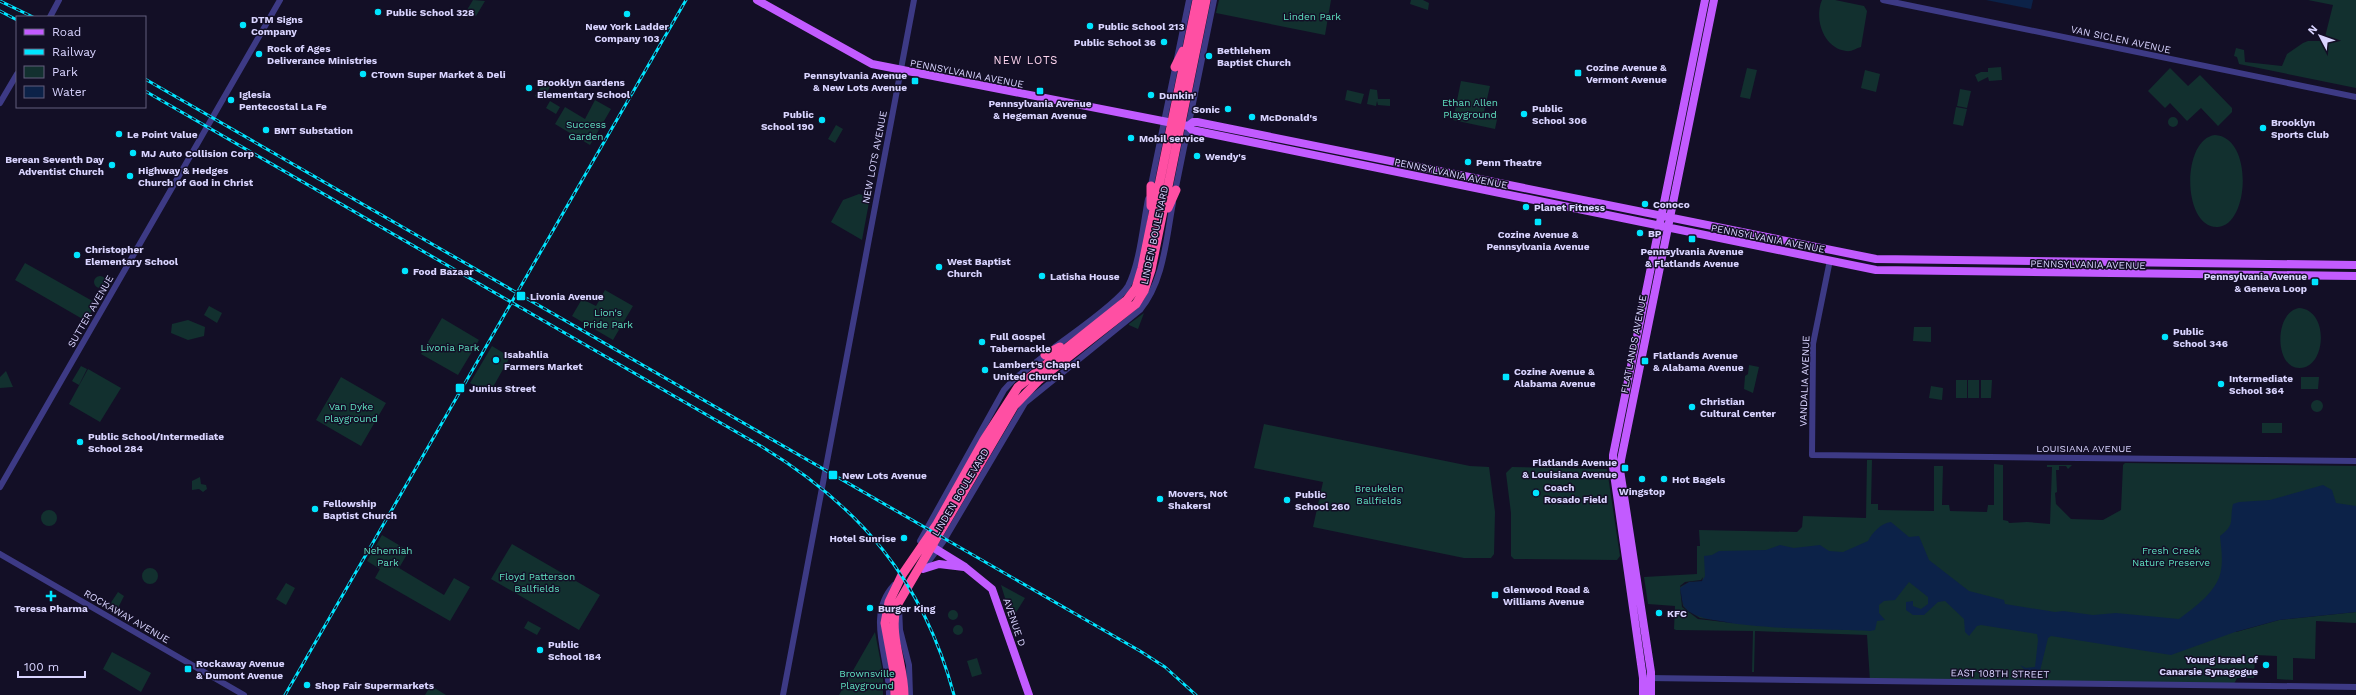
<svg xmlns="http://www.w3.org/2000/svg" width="2356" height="695" font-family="'Work Sans',sans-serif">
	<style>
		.green { fill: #12302f }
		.water { fill: #0c2248 }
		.pier { fill: #130f26 }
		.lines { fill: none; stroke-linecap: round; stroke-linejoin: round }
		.minor { stroke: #3d3a85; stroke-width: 6 }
		.major { stroke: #c25bff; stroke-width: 8 }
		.highway { stroke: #ff4fa3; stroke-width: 9 }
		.rail-casing { stroke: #00e5ff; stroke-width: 3 }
		.rail { stroke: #130f26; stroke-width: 1.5; stroke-dasharray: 4.5; stroke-linecap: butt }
		.poi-dot { fill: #00e5ff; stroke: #130f26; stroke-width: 1.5 }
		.labels { text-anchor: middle; stroke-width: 3; stroke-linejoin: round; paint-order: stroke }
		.poi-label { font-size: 10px; font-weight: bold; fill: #d9d4ff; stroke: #130f26; text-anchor: start }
		.park-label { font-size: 10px; fill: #5fe0c0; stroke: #130f26 }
		.street-label { font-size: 10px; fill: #d9d4ff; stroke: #130f26 }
		.neighbourhood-label { font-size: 11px; letter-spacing: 1px; fill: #ffd6f0; stroke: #130f26 }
	</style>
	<rect width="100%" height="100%" fill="#130f26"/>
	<path class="green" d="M473,0L485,1L476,16L467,10Z
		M1219,0H1331L1325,35L1216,13Z
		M1411,0H1423L1429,3L1428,10L1410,4Z
		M1822,0H1835L1864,6L1867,11L1861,47C1856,48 1852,52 1846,51C1823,48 1814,18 1822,0Z
		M2308,0H2356V88L2239,64L2237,57L2234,56L2236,48L2244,50L2245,62L2282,66L2287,54L2303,43L2308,41H2324L2333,5Z
		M2001,67L2002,80L1989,81L1988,77L1978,82L1975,75L1981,72H1988V68Z
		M1747,68L1757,70L1750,99L1740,97Z
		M2170,68L2188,86L2200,75L2232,108V112L2218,126L2201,108L2187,121L2170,103L2165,108L2148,91Z
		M1865,70L1880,74L1876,92L1861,88Z
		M1461,81L1490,86L1484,112L1498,115L1495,129L1453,120Z
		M543,83L550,87L543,100L535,96Z
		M1370,89L1377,90L1378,99H1390V106L1378,105L1377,101L1376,106L1367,104Z
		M1960,89L1971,91L1967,108L1957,106Z
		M1347,90L1364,94L1361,104L1345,100Z
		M595,100L611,109L590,145L555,124L565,107L585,119Z
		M550,101L560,107L556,114L546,108Z
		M1956,107L1967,109L1963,126L1953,124Z
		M2168 122a5 5 0 1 1 10 0a5 5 0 1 1-10 0Z
		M836,125L843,129L835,143L828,139Z
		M2215,135C2253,137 2250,224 2218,227C2182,229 2181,139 2215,135Z
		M859,194L870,197L862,240L831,222L843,200Z
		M25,263L96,303L86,321L15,280Z
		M94 282a6 6 0 1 1 12 0a6 6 0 1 1-12 0Z
		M605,290L633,306L613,340L572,316L582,299L596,306Z
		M209,306L222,313L217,323L204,315Z
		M2299,308C2330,310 2326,368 2300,368C2274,369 2274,312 2299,308Z
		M1144,313L1138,329L1129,325V324Z
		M442,318L479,340L458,375L421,354Z
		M188,320L205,327L204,336L188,340L171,333L172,324Z
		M1914,327H1931V342L1913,341Z
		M492,346L510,357L489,394L470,383Z
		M1749,365L1759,367L1753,393L1744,389L1745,376L1748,374Z
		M81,366L87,369L79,385L72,381Z
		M88,369L121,388L100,422L69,404Z
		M6,371L13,387L0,388V377Z
		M341,377L386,403L361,446L316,420Z
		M2301,377H2319L2318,389H2301Z
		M1956,380H1967V398H1956Z
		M1968,380H1979V398H1968Z
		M1981,380H1992L1991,398H1981Z
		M1931,386L1943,388L1942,400L1929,398Z
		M2311 406a6 6 0 1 1 12 0a6 6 0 1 1-12 0Z
		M2262,423H2282V433H2262Z
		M1264,424L1470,466L1489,467L1495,512L1494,554L1491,558H1464L1313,527L1323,482L1254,468Z
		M1867,460H1872L1871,504H1878V510L1934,511V466H1943L1942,505H1949L1950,511L1987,512L1988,505H1994V464L2003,465V520L2008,521L2009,523L2027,522L2050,524L2052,467H2047V465H2072L2068,469L2066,466H2059V470H2056L2057,492L2055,493L2056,504L2071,519L2103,520L2121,510L2123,465L2125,463L2356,466V509L2334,504L2328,490L2275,505L2244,507L2238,509C2234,526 2241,529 2225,541C2226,549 2229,561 2227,569C2222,587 2190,618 2172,622L2115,616L2092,619L2062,614L2054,615L2003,606L2002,602L1967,594L1927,565L1917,541L1908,542L1894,529L1884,527L1865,545L1843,554H1720L1708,562V575L1702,583L1684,586C1682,602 1688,607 1701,615L1872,624L1876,617L1877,604C1893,593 1895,602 1907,579L1934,598L1946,599L1964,614L1966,625L1972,628L1978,619L2036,632L2171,650L2235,628L2236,632L2279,620L2356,612V623L2316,621L2315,659L2293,658V680L2277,679V656L2255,655L2254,678H2237L2234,684L1870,681L1867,635L1755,631L1754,672H1752L1753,631L1676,630L1674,629L1675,606L1648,604L1644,577L1697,574V546H1700L1699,530L1797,532L1802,527L1803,516L1866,518Z
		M1512,467L1607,469L1620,556L1617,560L1514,559L1511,556V513L1506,473Z
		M200,477L201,484L206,485L207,489L203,492L199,489L192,490V481Z
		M41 518a8 8 0 1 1 16 0a8 8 0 1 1-16 0Z
		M382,535L409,551L399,568L444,595L454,578L470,587L450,621L375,578L380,569L367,561Z
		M512,544L600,595L579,630L491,579Z
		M142 576a8 8 0 1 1 16 0a8 8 0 1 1-16 0Z
		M286,583L295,588L286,605L276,599Z
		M1001,585L1025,598L1015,614L1009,611Z
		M118,592L124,596L116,612L108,607Z
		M948 615a5 5 0 1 1 10 0a5 5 0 1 1-10 0Z
		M528,621L541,628L537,635L524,628Z
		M953 630a5 5 0 1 1 10 0a5 5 0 1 1-10 0Z
		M875,632L883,674V695H839Z
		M112,652L151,673L141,692L103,669Z
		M977,658L982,674L972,677L967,661Z
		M433,687L446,695H425L428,690Z"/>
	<path class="water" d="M1986,0H2033L2031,9Z
		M2323,485L2332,490L2336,503L2356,506V612L2279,620L2235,632L2171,655L2051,636L2048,638L2040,671L2025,670L2020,665L2026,668L2035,667L2038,640L2037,634L1981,625L1977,626L1969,636L1965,632L1964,619L1945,601L1938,602L1924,615H1913L1906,610V602L1913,601V606L1921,609L1928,604V597L1909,582L1895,600L1884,601L1879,605V613L1885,620L1877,621L1875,630L1870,631C1837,629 1707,630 1687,610C1681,604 1681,595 1680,588L1689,582L1702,581L1705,576L1704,556L1712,555L1719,551L1766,550L1780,545L1794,548L1820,545L1829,551L1843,552L1868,541C1872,533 1881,523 1891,522L1909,537L1919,536L1929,560L1969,591L2004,600L2005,604L2055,612L2063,611L2093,615L2116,613L2179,619C2195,607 2218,591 2221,570C2223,559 2221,547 2220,536C2236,524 2229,521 2233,504L2239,502L2270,500Z"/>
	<path class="pier" d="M1703,577L1702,581L1689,582L1680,587L1683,606L1688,611L1700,618L1733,623L1698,619L1682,607L1680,586L1685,582L1701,580Z"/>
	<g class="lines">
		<path class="minor" d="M1883,0L2356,97
			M50,17L59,0
			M0,103L17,74
			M1150,190L1189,0
			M1175,192L1214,0
			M1830,260L1813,344L1812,455L2356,461
			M1055,347C1072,334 1119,302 1128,286C1140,263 1143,224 1148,199
			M0,487L280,0
			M920,541L1004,390L1014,379L1048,353
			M0,554L244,695
			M923,569L943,542L1025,403L1140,310C1164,281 1166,239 1173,203
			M899,608L900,630L909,665L910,695
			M1647,678L2356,687
			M783,695L914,0
			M889,695C890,659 865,616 894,585"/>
		<path class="major" d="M757,0L872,64L1188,126L1192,130L1876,270L2356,276
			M1188,126L1193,122H1197L1876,259L2356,265
			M926,543L965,567L992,589L1029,695
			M923,569L939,564L964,567
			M1643,695V678L1613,467V455L1705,0
			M1651,695V672L1620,470L1621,460L1714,0"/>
		<path class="highway" d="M1175,67L1183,51
			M1151,186V206
			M1168,208L1176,190
			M1045,355L1060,347
			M895,695L894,672L885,623L889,602L902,575L937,524L984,440L1018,387L1127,300L1136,288L1142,268L1197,0
			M904,695C904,666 889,636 896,607L1014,406L1039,380L1136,304L1144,291L1151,270L1206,0"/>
		<defs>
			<path id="rail" d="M0,1L33,17
				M0,11L17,20
				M145,79L1140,651L1165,667L1196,695
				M145,91L759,445C860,506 923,580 954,695
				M285,695L686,0"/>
		</defs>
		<use href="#rail" class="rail-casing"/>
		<use href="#rail" class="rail"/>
	</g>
	<g class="poi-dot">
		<circle cx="378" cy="12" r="4"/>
		<circle cx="627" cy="14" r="4"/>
		<circle cx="243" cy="25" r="4"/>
		<circle cx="1090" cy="26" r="4"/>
		<circle cx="1164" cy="42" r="4"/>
		<circle cx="259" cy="54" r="4"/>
		<circle cx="1209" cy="56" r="4"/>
		<rect x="1574" y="69" width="8" height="8" rx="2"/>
		<circle cx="363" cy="74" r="4"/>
		<rect x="911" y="77" width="8" height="8" rx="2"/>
		<circle cx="529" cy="88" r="4"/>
		<rect x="1036" y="87" width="8" height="8" rx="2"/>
		<circle cx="1151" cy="95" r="4"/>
		<circle cx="231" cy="100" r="4"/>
		<circle cx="1228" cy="109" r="4"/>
		<circle cx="1524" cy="114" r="4"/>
		<circle cx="1252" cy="117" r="4"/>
		<circle cx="822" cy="120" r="4"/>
		<circle cx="2263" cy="128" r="4"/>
		<circle cx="266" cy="130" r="4"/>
		<circle cx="119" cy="134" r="4"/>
		<circle cx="1131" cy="138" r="4"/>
		<circle cx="133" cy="153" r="4"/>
		<circle cx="1197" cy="156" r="4"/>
		<circle cx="1468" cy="162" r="4"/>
		<circle cx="112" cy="165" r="4"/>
		<circle cx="130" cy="176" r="4"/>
		<circle cx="1645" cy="204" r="4"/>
		<circle cx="1526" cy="207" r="4"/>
		<rect x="1534" y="218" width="8" height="8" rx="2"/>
		<circle cx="1640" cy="233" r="4"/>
		<rect x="1688" y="235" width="8" height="8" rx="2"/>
		<circle cx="77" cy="255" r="4"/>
		<circle cx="939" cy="267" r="4"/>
		<circle cx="405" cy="271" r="4"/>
		<circle cx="1042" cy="276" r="4"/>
		<rect x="2311" y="278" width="8" height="8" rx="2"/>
		<rect x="516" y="291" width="10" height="10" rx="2"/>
		<circle cx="2165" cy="337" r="4"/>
		<circle cx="982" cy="342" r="4"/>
		<circle cx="496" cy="360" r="4"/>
		<rect x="1641" y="357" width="8" height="8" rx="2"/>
		<circle cx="985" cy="370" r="4"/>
		<rect x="1502" y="373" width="8" height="8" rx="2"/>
		<circle cx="2221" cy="384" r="4"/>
		<rect x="455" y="383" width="10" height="10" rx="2"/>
		<circle cx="1692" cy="407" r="4"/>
		<circle cx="80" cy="442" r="4"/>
		<rect x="1621" y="464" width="8" height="8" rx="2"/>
		<rect x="828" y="470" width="10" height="10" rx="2"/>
		<circle cx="1642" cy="479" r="4"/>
		<circle cx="1664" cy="479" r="4"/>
		<circle cx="1536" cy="493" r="4"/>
		<circle cx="1160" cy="499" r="4"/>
		<circle cx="1287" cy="500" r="4"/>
		<circle cx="315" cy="509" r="4"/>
		<circle cx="904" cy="538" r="4"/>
		<rect x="1491" y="591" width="8" height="8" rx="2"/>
		<path d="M49 590h4v4h4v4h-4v4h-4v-4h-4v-4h4z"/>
		<circle cx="870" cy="608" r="4"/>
		<circle cx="1659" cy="613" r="4"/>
		<circle cx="540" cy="650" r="4"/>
		<circle cx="2266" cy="665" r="4"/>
		<rect x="184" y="665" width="8" height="8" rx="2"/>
		<circle cx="307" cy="685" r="4"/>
	</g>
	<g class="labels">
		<g class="poi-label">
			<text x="386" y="16">Public School 328</text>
			<text x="251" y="23">DTM Signs<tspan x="251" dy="12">Company</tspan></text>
			<text x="627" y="30" text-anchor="middle">New York Ladder<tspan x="627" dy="12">Company 103</tspan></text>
			<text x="1098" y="30">Public School 213</text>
			<text x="1156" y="46" text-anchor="end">Public School 36</text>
			<text x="267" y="52">Rock of Ages<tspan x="267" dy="12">Deliverance Ministries</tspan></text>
			<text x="1217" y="54">Bethlehem<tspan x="1217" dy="12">Baptist Church</tspan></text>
			<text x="1586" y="71">Cozine Avenue &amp;<tspan x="1586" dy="12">Vermont Avenue</tspan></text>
			<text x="371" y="78">CTown Super Market &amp; Deli</text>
			<text x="907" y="79" text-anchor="end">Pennsylvania Avenue<tspan x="907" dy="12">&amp; New Lots Avenue</tspan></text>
			<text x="537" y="86">Brooklyn Gardens<tspan x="537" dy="12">Elementary School</tspan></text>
			<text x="239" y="98">Iglesia<tspan x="239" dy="12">Pentecostal La Fe</tspan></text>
			<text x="1159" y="99">Dunkin'</text>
			<text x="1040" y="107" text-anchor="middle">Pennsylvania Avenue<tspan x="1040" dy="12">&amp; Hegeman Avenue</tspan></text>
			<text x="1532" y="112">Public<tspan x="1532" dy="12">School 306</tspan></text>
			<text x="1220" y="113" text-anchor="end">Sonic</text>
			<text x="814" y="118" text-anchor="end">Public<tspan x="814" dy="12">School 190</tspan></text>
			<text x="1260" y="121">McDonald's</text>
			<text x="2271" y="126">Brooklyn<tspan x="2271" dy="12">Sports Club</tspan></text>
			<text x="274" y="134">BMT Substation</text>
			<text x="127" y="138">Le Point Value</text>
			<text x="1139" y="142">Mobil service</text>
			<text x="141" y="157">MJ Auto Collision Corp</text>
			<text x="1205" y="160">Wendy's</text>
			<text x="104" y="163" text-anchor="end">Berean Seventh Day<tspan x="104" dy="12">Adventist Church</tspan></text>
			<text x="1476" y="166">Penn Theatre</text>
			<text x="138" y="174">Highway &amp; Hedges<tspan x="138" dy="12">Church of God in Christ</tspan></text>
			<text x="1653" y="208">Conoco</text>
			<text x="1534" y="211">Planet Fitness</text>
			<text x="1648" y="237">BP</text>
			<text x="1538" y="238" text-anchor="middle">Cozine Avenue &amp;<tspan x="1538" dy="12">Pennsylvania Avenue</tspan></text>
			<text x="85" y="253">Christopher<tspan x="85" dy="12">Elementary School</tspan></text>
			<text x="1692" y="255" text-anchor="middle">Pennsylvania Avenue<tspan x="1692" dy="12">&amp; Flatlands Avenue</tspan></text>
			<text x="947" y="265">West Baptist<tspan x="947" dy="12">Church</tspan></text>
			<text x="413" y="275">Food Bazaar</text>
			<text x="1050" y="280">Latisha House</text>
			<text x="2307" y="280" text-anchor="end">Pennsylvania Avenue<tspan x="2307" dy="12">&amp; Geneva Loop</tspan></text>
			<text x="530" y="300">Livonia Avenue</text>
			<text x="2173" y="335">Public<tspan x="2173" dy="12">School 346</tspan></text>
			<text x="990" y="340">Full Gospel<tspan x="990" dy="12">Tabernackle</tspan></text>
			<text x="504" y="358">Isabahlia<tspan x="504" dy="12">Farmers Market</tspan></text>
			<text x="1653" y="359">Flatlands Avenue<tspan x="1653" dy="12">&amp; Alabama Avenue</tspan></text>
			<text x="993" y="368">Lambert's Chapel<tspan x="993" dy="12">United Church</tspan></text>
			<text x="1514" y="375">Cozine Avenue &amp;<tspan x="1514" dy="12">Alabama Avenue</tspan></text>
			<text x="2229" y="382">Intermediate<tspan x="2229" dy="12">School 364</tspan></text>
			<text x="469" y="392">Junius Street</text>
			<text x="1700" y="405">Christian<tspan x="1700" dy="12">Cultural Center</tspan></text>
			<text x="88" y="440">Public School/Intermediate<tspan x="88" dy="12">School 284</tspan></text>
			<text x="1617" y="466" text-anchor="end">Flatlands Avenue<tspan x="1617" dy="12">&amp; Louisiana Avenue</tspan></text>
			<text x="842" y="479">New Lots Avenue</text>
			<text x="1672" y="483">Hot Bagels</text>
			<text x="1544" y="491">Coach<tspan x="1544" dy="12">Rosado Field</tspan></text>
			<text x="1642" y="495" text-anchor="middle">Wingstop</text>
			<text x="1168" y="497">Movers, Not<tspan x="1168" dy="12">Shakers!</tspan></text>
			<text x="1295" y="498">Public<tspan x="1295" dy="12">School 260</tspan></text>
			<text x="323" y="507">Fellowship<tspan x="323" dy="12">Baptist Church</tspan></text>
			<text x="896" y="542" text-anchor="end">Hotel Sunrise</text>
			<text x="1503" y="593">Glenwood Road &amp;<tspan x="1503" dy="12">Williams Avenue</tspan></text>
			<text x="51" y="612" text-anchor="middle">Teresa Pharma</text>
			<text x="878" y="612">Burger King</text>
			<text x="1667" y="617">KFC</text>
			<text x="548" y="648">Public<tspan x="548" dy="12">School 184</tspan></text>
			<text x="2258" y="663" text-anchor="end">Young Israel of<tspan x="2258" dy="12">Canarsie Synagogue</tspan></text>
			<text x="196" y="667">Rockaway Avenue<tspan x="196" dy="12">&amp; Dumont Avenue</tspan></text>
			<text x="315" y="689">Shop Fair Supermarkets</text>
		</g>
		<g class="park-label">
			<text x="1312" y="20">Linden Park</text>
			<text x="1470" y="106">Ethan Allen<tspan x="1470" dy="12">Playground</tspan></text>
			<text x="586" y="128">Success<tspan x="586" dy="12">Garden</tspan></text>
			<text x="608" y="316">Lion's<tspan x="608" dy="12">Pride Park</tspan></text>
			<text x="450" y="351">Livonia Park</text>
			<text x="351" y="410">Van Dyke<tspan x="351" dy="12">Playground</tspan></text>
			<text x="1379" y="492">Breukelen<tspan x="1379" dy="12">Ballfields</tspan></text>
			<text x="388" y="554">Nehemiah<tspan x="388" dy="12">Park</tspan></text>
			<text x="2171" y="554">Fresh Creek<tspan x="2171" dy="12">Nature Preserve</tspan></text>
			<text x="537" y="580">Floyd Patterson<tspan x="537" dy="12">Ballfields</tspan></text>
			<text x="867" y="677">Brownsville<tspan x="867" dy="12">Playground</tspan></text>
		</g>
		<g class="street-label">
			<text transform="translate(2121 39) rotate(12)" y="4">VAN SICLEN AVENUE</text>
			<text transform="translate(967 73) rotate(11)" y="4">PENNSYLVANIA AVENUE</text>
			<text transform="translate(874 157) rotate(-79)" y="4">NEW LOTS AVENUE</text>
			<text transform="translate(1451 173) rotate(12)" y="4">PENNSYLVANIA AVENUE</text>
			<text transform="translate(1154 235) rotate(-78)" y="4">LINDEN BOULEVARD</text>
			<text transform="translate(1768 238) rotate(11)" y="4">PENNSYLVANIA AVENUE</text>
			<text transform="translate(2088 264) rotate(1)" y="4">PENNSYLVANIA AVENUE</text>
			<text transform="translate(90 311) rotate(-60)" y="4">SUTTER AVENUE</text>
			<text transform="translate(1633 344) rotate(-79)" y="4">FLATLANDS AVENUE</text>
			<text transform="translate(1804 381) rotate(-88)" y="4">VANDALIA AVENUE</text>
			<text x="2084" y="452">LOUISIANA AVENUE</text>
			<text transform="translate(960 492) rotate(-59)" y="4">LINDEN BOULEVARD</text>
			<text transform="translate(127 616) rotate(30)" y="4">ROCKAWAY AVENUE</text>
			<text transform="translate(1015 622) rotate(71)" y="4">AVENUE D</text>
			<text transform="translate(2000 673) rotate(1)" y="4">EAST 108TH STREET</text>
		</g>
		<g class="neighbourhood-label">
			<text x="1026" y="64">NEW LOTS</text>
		</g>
	</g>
	<rect x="16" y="16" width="130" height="92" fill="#130f26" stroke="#625e7d"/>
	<rect x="24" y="29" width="20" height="6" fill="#c25bff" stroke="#625e7d"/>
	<text x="52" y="36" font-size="12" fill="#d9d4ff">Road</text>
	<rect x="24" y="49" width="20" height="6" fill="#00e5ff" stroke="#625e7d"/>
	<text x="52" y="56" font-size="12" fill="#d9d4ff">Railway</text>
	<rect x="24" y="66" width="20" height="12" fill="#12302f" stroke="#625e7d"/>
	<text x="52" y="76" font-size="12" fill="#d9d4ff">Park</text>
	<rect x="24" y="86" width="20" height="12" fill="#0c2248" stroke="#625e7d"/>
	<text x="52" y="96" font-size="12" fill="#d9d4ff">Water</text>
	<g transform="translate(2320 36) rotate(311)" stroke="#130f26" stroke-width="3" paint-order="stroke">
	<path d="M0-3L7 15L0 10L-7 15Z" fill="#d9d4ff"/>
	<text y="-6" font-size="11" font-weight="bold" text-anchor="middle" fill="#d9d4ff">N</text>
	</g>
	<path d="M18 671v6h67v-6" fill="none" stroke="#d9d4ff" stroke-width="2"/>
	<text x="24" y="671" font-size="12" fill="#d9d4ff" stroke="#130f26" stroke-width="3" paint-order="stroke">100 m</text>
</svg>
